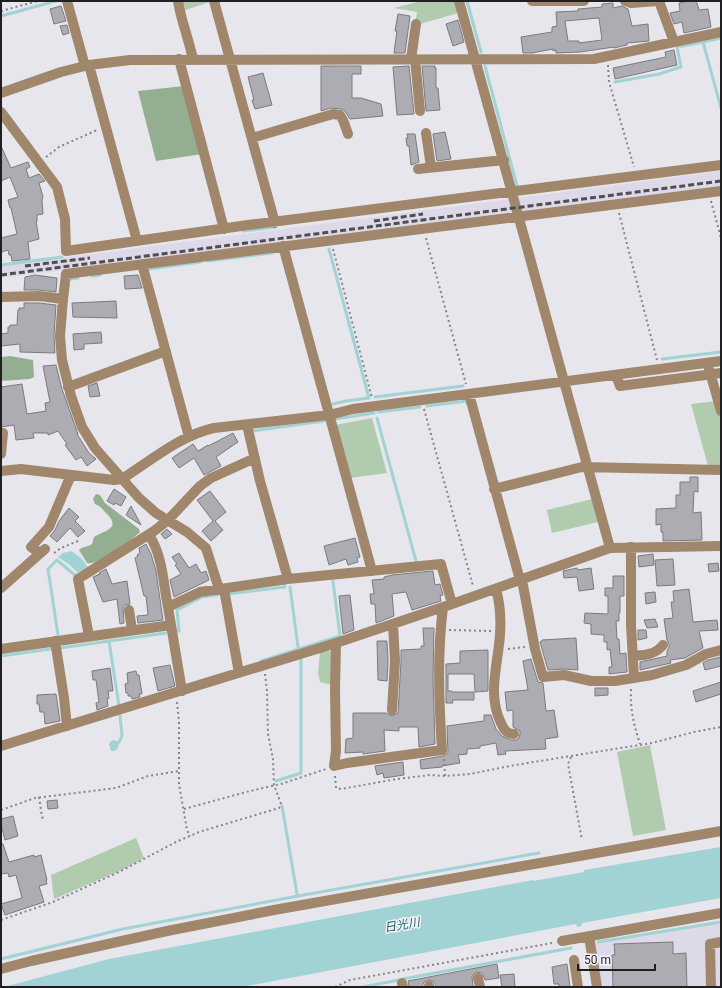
<svg xmlns="http://www.w3.org/2000/svg" width="722" height="988" font-family="Roboto,'Noto Sans JP',sans-serif">
	<style>
		.built { fill: #ddd9e8 }
		.green { fill: #b0cbae }
		.forest { fill: #93ae91 }
		.water { fill: #a1d3d4 }
		.lines { fill: none; stroke-linecap: round; stroke-linejoin: round }
		.stream { stroke: #a1d3d4; stroke-width: 3 }
		.building { fill: #aeacb3; stroke: #7b7a80; fill-rule: evenodd }
		.path { stroke: #858489; stroke-width: 2; stroke-dasharray: 2 3; stroke-linecap: butt }
		.minor { stroke: #a0866b; stroke-width: 10 }
		.rail { stroke: #4f4e52; stroke-width: 3; stroke-dasharray: 6 3; stroke-linecap: butt }
		.labels { text-anchor: middle; stroke-width: 3; stroke-linejoin: round; paint-order: stroke }
		.water-label { font-size: 12px; font-style: italic; fill: #175c5e; stroke: #f5f3fa }
	</style>
	<rect width="100%" height="100%" fill="#e7e6ed"/>
	<path class="built" d="M721,171V187L522,212L518,198Z
		M510,199L514,213L1,278V266Z
		M721,922V987H599L593,944Z"/>
	<path class="green" d="M180,1H210V2L182,11Z
		M421,1H455L458,13L420,24L415,23L417,12L394,8Z
		M716,401L721,419V466H708L691,404Z
		M372,418L387,473L350,478L335,425Z
		M592,499L598,522L552,533L547,510Z
		M327,650L334,652L332,685L320,682L318,673L320,652Z
		M650,745L666,830L633,836L617,752Z
		M136,838L144,858L126,868L54,899L51,875Z"/>
	<path class="forest" d="M184,86L202,154L156,161L138,91Z
		M10,356L33,360L34,377L30,379L1,381V357Z
		M96,494L100,495L105,503L139,529L140,532C130,541 100,566 87,563L79,550C83,546 88,547 92,544L94,537C103,531 122,529 107,514C103,510 101,506 95,504L93,499Z"/>
	<path class="water" d="M71,551L81,558L88,567L78,573L70,565L58,557L63,553Z
		M114,740L119,742C119,747 117,752 111,751L109,744L111,741Z
		M721,847V898L582,923L581,926L577,927L576,924L242,987H4L109,959L533,880V881L584,872V870Z"/>
	<g class="lines">
		<path class="stream" d="M467,1L481,52
			M1,16L56,1
			M703,42L721,38
			M485,66L517,186
			M615,82L659,74L681,67L677,47L703,42L721,108
			M243,231L275,227
			M329,249L369,398L346,401L333,404
			M208,261L272,253
			M1,265L62,257
			M149,269L200,262
			M92,276L100,275
			M71,279L78,278
			M662,359L721,352
			M375,397L463,386
			M427,406L467,401V403
			M378,412L420,407
			M377,418L416,561
			M335,419L374,413
			M253,431L324,421
			M290,587L298,647
			M228,594L285,587L284,584
			M177,631H179L177,610L202,597L217,595
			M58,635L48,569L57,560L76,576H77
			M109,641L119,706
			M60,648L166,633
			M1,656L50,649
			M261,661L340,636L333,581
			M119,742L122,736L120,716
			M276,781L301,773V660
			M282,806L297,894
			M598,942L721,922
			M1,959L123,929L298,896L539,853
			M403,979L571,948
			M363,987L399,980"/>
	</g>
	<path class="building" d="M689,1H696V3H697L699,10L708,9L711,27L684,33L682,22L674,24L670,13L680,11L679,3Z
		M613,3V8L622,6L628,9L632,26L648,24L649,41L627,43V45L614,48V47L580,52L556,53V50L553,51V49L532,53H523L521,37L552,32V27L557,26L556,12L578,11V9L602,7V4ZM599,18L602,40L579,43V41H568L565,21Z
		M61,6L66,21L54,24L50,9Z
		M398,14L410,16L405,53H394L397,31H395Z
		M458,20L464,42L453,46L446,24Z
		M67,25L69,33L63,35L60,26Z
		M674,50L677,65L615,79L613,68L666,57L665,52Z
		M321,66H361V74H352V98H361L381,104L383,116L350,119L345,111L341,109L331,108L321,111Z
		M409,66L414,114L397,115L393,67Z
		M422,66H435V68H436V88H438L440,110L426,111Z
		M263,73L272,105L255,109L252,100H254L248,77Z
		M445,132L451,159L437,161L433,134Z
		M407,134H415L419,162L414,164L411,165L409,146H407L406,138H408Z
		M1,146L11,168L28,162L30,167L26,169L29,178L39,174L45,181L39,183L43,197L42,200L43,214L37,215V221H36L39,239L28,242L30,259L12,261L11,255H9L8,250L1,252V238L17,234L11,208H10L8,200L18,197L10,177L1,181Z
		M35,275L57,278L56,292L39,290H24L25,277Z
		M138,275L142,288L125,289L124,276Z
		M116,301L117,318L73,317L72,303Z
		M24,303H39L56,305L54,335L55,353L20,352V344L1,346V334L8,333V327H10V325H17L18,310H19V308H24Z
		M101,332L102,343L84,344V349L74,350L73,334Z
		M56,365L62,389L78,434H77L89,453L96,459L87,466L81,457L76,460L65,445L67,444L58,431L48,435V433H33L34,438L16,440L14,425L1,427V387L22,384L27,414L46,411L45,403L50,402L43,366Z
		M97,383L100,396L90,397L88,386Z
		M233,433L238,442L216,457L221,466L204,475L194,458L179,468L172,458L193,444L198,451L208,445V446L216,442Z
		M690,477H698V492L694,491L693,513L701,512L702,540L663,541V532H661V524L656,525V509L676,508V495H680V482H690Z
		M114,489L126,497L121,506L115,503L114,505L107,501Z
		M210,491L226,512L215,521L223,530L211,541L202,531L213,521L197,500Z
		M131,506L141,525L126,515Z
		M69,508L79,517L75,521L85,531L78,537L70,528L57,542L50,536L55,530L59,521Z
		M167,529L172,534L165,539L161,534Z
		M355,538L360,557L357,558L358,562L348,565L346,559L329,565L324,546Z
		M146,544L151,554L156,571L163,620L138,623L137,616L148,615L146,596H144L135,558L138,556L137,555L140,553L139,548Z
		M179,553L189,568L196,564L201,573L206,571L209,580L174,597L170,580L181,574L175,565L177,564L172,557Z
		M653,554L654,565L639,567L638,556Z
		M673,559L675,585L657,586L655,560Z
		M718,563L719,571L709,572L708,564Z
		M577,568L578,570L591,568L594,589L579,591L577,577L564,578L563,571Z
		M106,569L112,584L127,581L130,604L125,605L123,608L124,623L120,624L117,599L103,602L93,577L100,574L99,573Z
		M433,571L435,585L440,584L443,595L440,596L441,601L412,610L406,592L392,594L394,616L376,623L375,604H371L370,594H374L372,580L384,579V577L392,575Z
		M613,576H624V596H620V613H619V621H616L617,639H619L620,654L626,653L627,672L609,674V667H612L610,649L607,650V642H604V635L591,634V624L584,623L585,613L608,614V596H605V588H613Z
		M689,589L693,622L717,620L718,630L699,631L703,648L685,658L670,660L671,663L640,670V662L667,656V651L669,647V644L667,640L664,619L673,618L671,602H674L673,591Z
		M655,592L656,602L646,604L645,593Z
		M350,595L354,630L343,634L339,596Z
		M655,619L658,627L647,628L644,620Z
		M423,628H434L433,679L435,744L419,747L418,727H399V731L384,730L385,751L363,754V752L345,753L346,739L353,738V713H386L392,716L398,713L401,661V650L421,649V646H424Z
		M638,630H646L647,638L638,640Z
		M576,638L578,670L564,669L548,670L540,642L542,641V640Z
		M377,641H387L388,661L387,681L378,680Z
		M488,650V691L475,692L474,674H448V691H452V692H474V700H452L453,703H446V664L460,663V651Z
		M721,657V666L705,670L703,663L708,660Z
		M531,659L537,679L538,682L543,683L546,711L554,710L558,737L545,739L546,749L505,751L506,754L498,755L496,743L480,746V748L467,749V754L458,755L460,763L442,766V767L421,769L420,760L443,756L448,753L447,726L484,721V715H491L496,729L502,736L511,740H516L519,738L520,734V731L513,727V710L507,711L505,692L528,690L523,661Z
		M170,665L175,686L158,691L153,668Z
		M110,668L113,691H108L109,698L107,699L108,706L97,710L96,703L99,702L96,680H93L92,671Z
		M136,671L137,675H139L142,694H139L140,697L132,699L131,696H128V693H126L125,684L128,683L127,673Z
		M721,682V694L696,702L693,691Z
		M595,688H608V695L595,696Z
		M56,694L60,721L45,724L44,712H40L39,704H37V695Z
		M403,762L404,775L384,778L383,773L377,775L375,766Z
		M57,800L58,808L48,809L47,801Z
		M13,816L18,836L5,840L1,824V819Z
		M1,844H3L9,862L34,855V857L41,855L47,880H46L47,884L39,886L44,902L5,915L1,904L22,898L16,875L9,877L8,873L1,874Z
		M673,942V954L686,953L687,987H613L612,955H615L614,944Z
		M497,964L499,978L485,980L482,973L476,972L472,976L473,987H436L434,982L429,980L424,982L422,987H409L408,981Z
		M567,964L570,987H559V984H554L552,967Z
		M514,974L515,987H502L500,975Z"/>
	<g class="lines">
		<path class="path" d="M1,11L38,1
			M608,65L609,82L634,167
			M46,157L59,147L97,130
			M711,201L721,238
			M619,213L657,360
			M426,238L466,384
			M333,249L372,398
			M424,409L473,586
			M54,553L61,548L78,541
			M449,630L491,631
			M508,649L525,647
			M631,689C630,710 634,725 640,744
			M177,702L179,722V784L187,830L190,836
			M571,757L568,764L582,840
			M444,759L445,776
			M335,776L336,788L341,789L397,779L430,775L445,776L470,774L515,765L652,743L694,732L721,727
			M39,797L42,817L45,820
			M184,809L250,791L281,784L326,769
			M1,810L35,798L116,788L148,776L179,771
			M1,920L53,902L121,871L176,842L199,832L279,808L281,804L274,785L273,759L268,734L267,691L265,674
			M335,987L350,980L552,943"/>
		<path class="minor" d="M67,1L85,66
			M178,1C181,21 189,39 193,60
			M214,1L275,223
			M459,1L610,548
			M532,1H584
			M625,1L631,3L658,1
			M659,1L674,42
			M179,59L224,229
			M411,59L416,24
			M415,59L420,111
			M89,65L137,241
			M1,93L61,72L89,65L130,60L594,59L721,32
			M1,112L57,187L65,219L66,251L248,225L721,165
			M426,133L431,167
			M252,138L333,114L340,115L343,120L348,134
			M418,169L504,160
			M283,246L372,571
			M142,264L189,437
			M1,297L39,296L63,299
			M709,369L721,411
			M616,375L620,386L721,373
			M68,387L166,351
			M469,394L520,580
			M247,425L260,481L288,579
			M1,454L3,433
			M1,471L21,469L114,480L122,479C150,461 181,435 214,428L329,415L353,409L721,361
			M494,489L582,467L721,470
			M149,535C163,556 163,583 168,607
			M631,547V625L634,678
			M40,553L31,547L49,527L71,475
			M522,580L535,649L543,677L564,675L591,681H615L652,675L686,665L706,654L721,650
			M1,588L45,549
			M219,589L206,548L187,532L156,513L139,498L95,448L82,427L71,396L62,360L60,336L63,299L66,274L721,191
			M224,589L239,673
			M496,589C500,603 501,620 500,635C498,664 487,695 501,723C504,730 507,734 514,734
			M129,610L132,630
			M171,625L182,691
			M89,636L78,579L154,531L168,520L200,486L211,478L255,458
			M55,641L64,698L67,726
			M336,643L335,690L336,751L334,766L347,763L442,750C439,703 437,654 443,607
			M1,649L171,625L168,607L200,592L288,579L441,564L452,604
			M633,656C645,655 655,655 663,645
			M392,710L395,661L393,624
			M1,746L336,643L452,604L610,548L721,546
			M589,936L597,987
			M562,941L721,913
			M574,960L578,987
			M1,969L31,961L167,931L274,910L721,831
			M478,978L480,987
			M402,983L403,987
			M429,986V987
			M711,987L710,944L721,942"/>
		<path class="rail" d="M374,221L423,214
			M25,266L90,258
			M1,275L721,181"/>
	</g>
	<g class="labels">
		<g class="water-label">
			<text transform="translate(402 925) rotate(-10)" y="4">日光川</text>
		</g>
	</g>
	<rect width="722" height="988" fill="none" stroke="#201f22" stroke-width="4"/>
	<path d="M578 964v6h77v-6" fill="none" stroke="#201f22" stroke-width="2"/>
	<text x="584" y="964" font-size="12" fill="#201f22" stroke="#f5f3fa" stroke-width="3" paint-order="stroke">50 m</text>
</svg>
